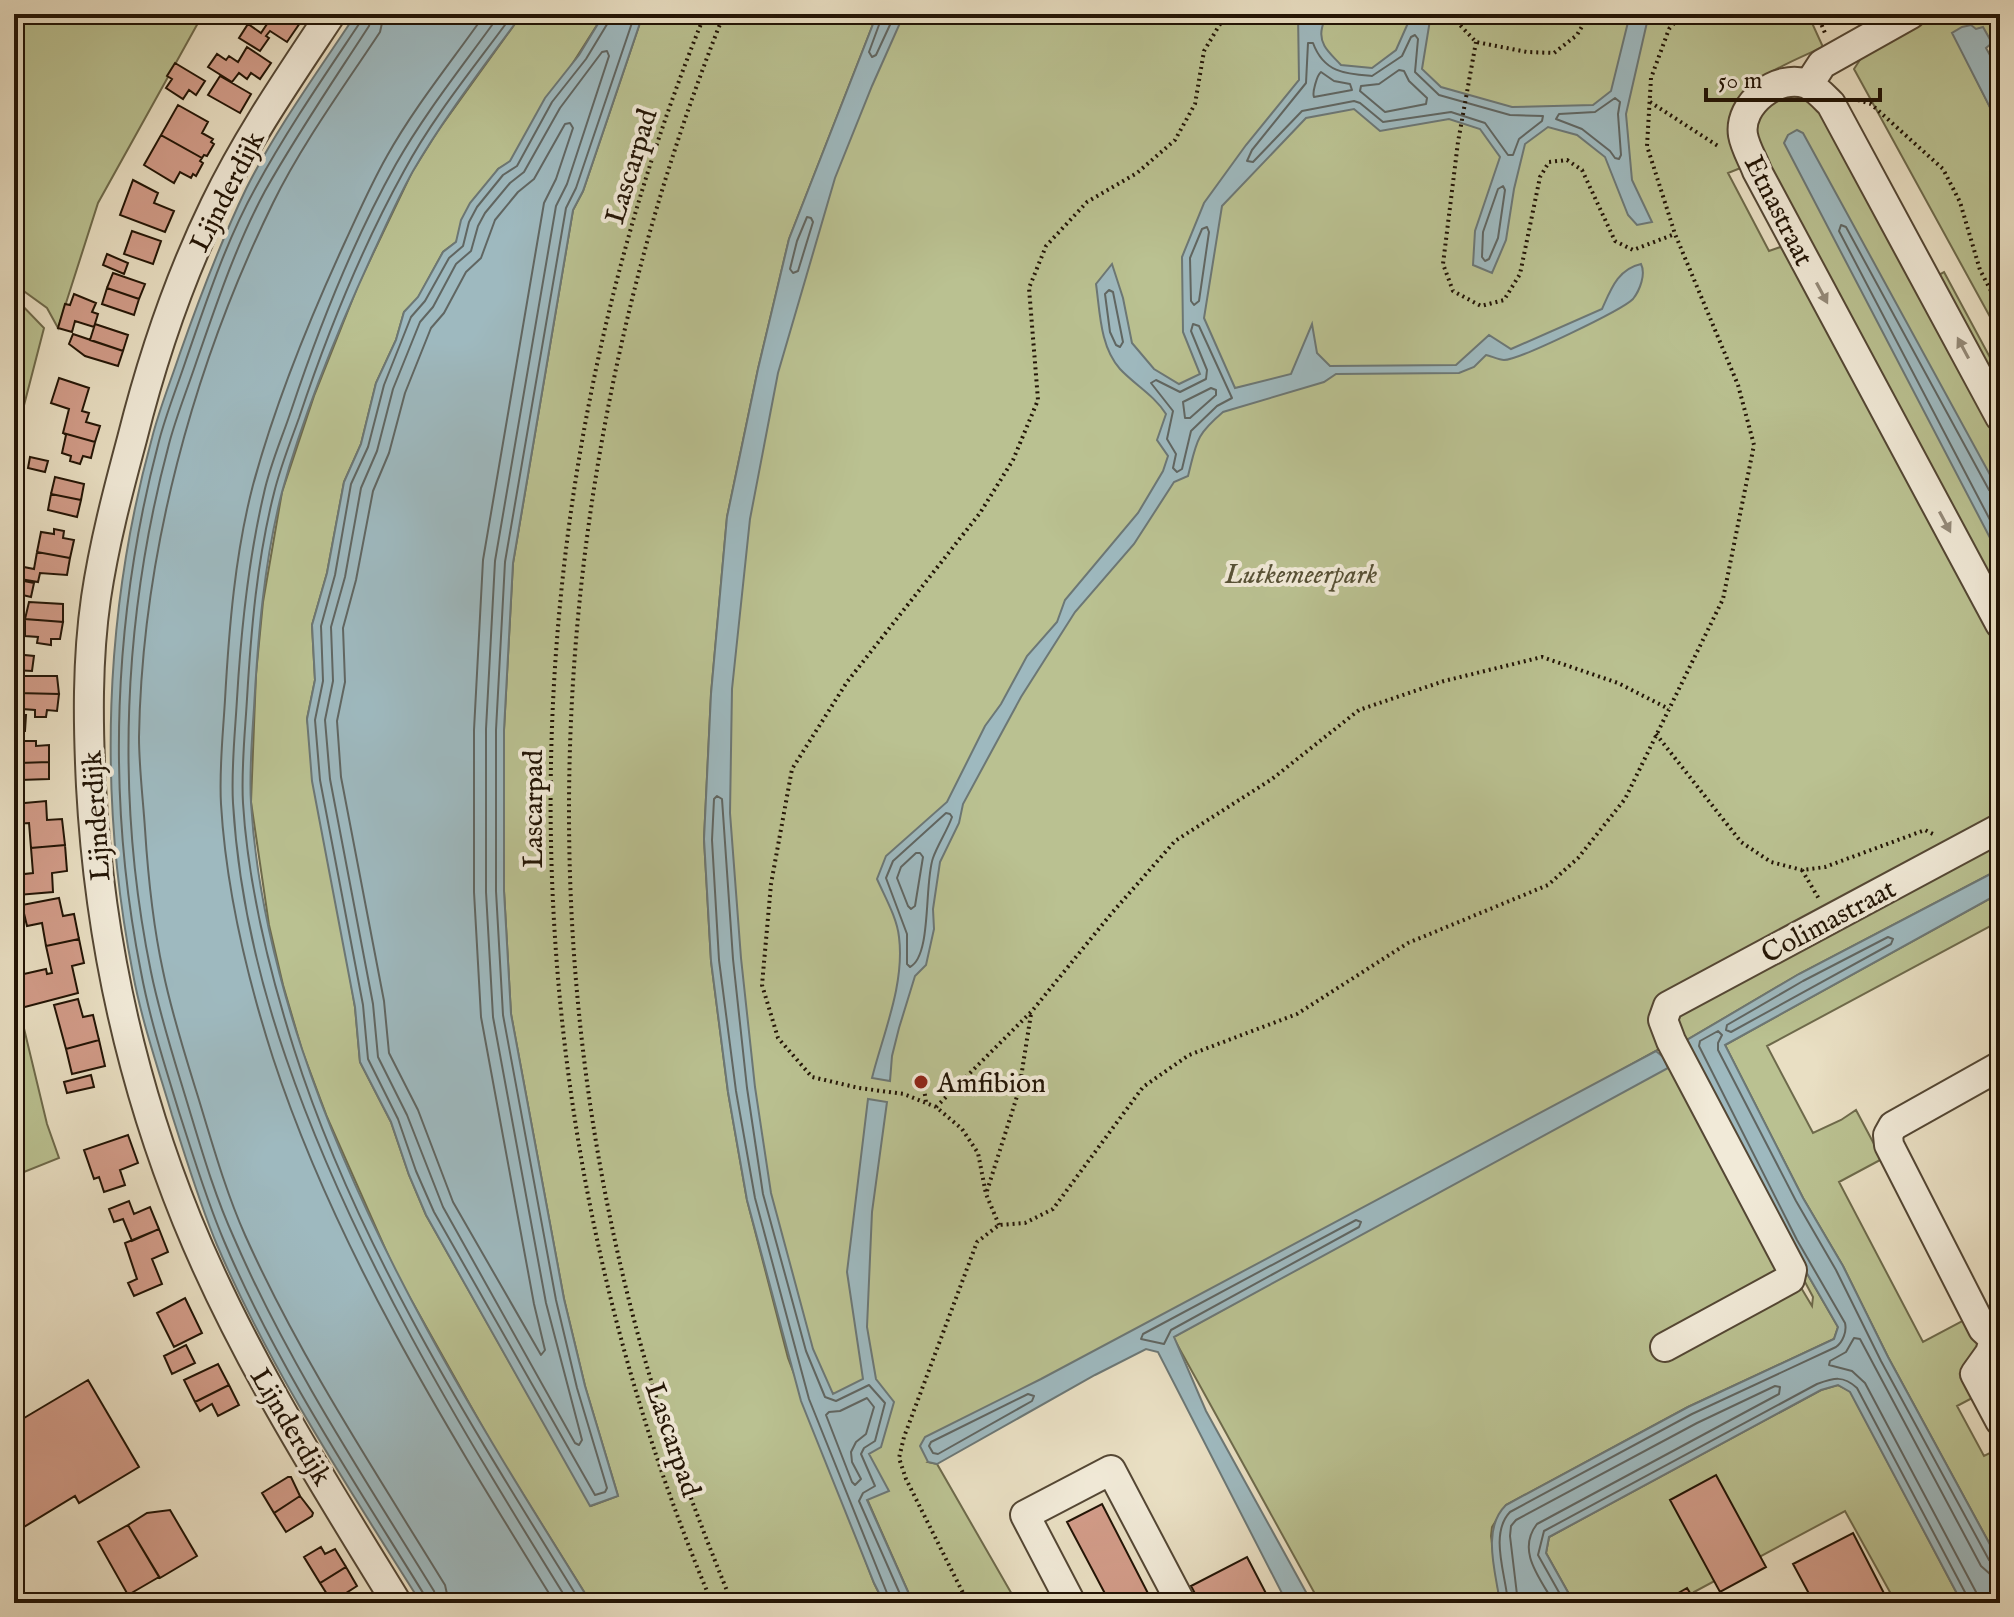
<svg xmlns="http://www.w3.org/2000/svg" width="2014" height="1617" font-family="'IM FELL English',serif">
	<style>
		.green { fill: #bac191; stroke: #6e6a4b; stroke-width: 2 }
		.water { fill: #9eb9bf; stroke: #6c7775; stroke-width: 2 }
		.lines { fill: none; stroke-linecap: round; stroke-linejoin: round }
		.shore { stroke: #606662; stroke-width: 2 }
		.building { fill: #d29c89; stroke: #221405; stroke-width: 2 }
		.minor-casing { stroke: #544734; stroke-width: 32 }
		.path { stroke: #221405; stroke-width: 4; stroke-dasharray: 2 4; stroke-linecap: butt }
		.minor { stroke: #f1ead8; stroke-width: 28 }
		.oneway { fill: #948a79 }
		.poi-dot { fill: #8f2418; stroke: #f1ead8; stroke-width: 3 }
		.labels { text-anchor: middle; stroke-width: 8; stroke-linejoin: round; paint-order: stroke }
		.street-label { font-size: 28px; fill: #221405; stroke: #f1ead8 }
		.park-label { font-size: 28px; font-style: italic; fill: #575136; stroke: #f1ead8 }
		.poi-label { font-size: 28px; fill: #221405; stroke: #f1ead8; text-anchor: start }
	</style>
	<rect width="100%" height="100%" fill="#e9dfc3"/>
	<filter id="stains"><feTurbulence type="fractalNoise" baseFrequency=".0025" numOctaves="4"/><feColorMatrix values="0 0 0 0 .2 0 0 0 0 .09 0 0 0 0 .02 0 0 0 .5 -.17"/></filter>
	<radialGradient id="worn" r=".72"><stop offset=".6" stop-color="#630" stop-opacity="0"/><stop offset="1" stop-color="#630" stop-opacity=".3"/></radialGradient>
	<path class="green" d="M14,14H203L98,203L58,328L47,308L14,284Z
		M522,14H604L510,162L498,169L456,242L443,252L418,298L404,312L396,340L376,383L361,444L344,482L327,573L312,625L315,680L307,719L355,1007L360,1062L391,1122L409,1175L426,1215L591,1506L618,1496L585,1386L564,1299L511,1014L504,891V730L513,563L573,210L583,191L643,14H877L789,239L758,369L727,517L711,694L704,839L711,961L728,1092L747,1200L788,1358L874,1583L884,1603H591L496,1451L396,1273L327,1117L302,1050L283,985L269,925L251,802L256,674L263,602L282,492L314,396L359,283L412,172L437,132Z
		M894,14H1822L1812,23L1823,47C1798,59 1738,81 1734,111C1732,125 1741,152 1743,167L1728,173L1769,251L1789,244L2000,637V869L1799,974L1687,1040L1790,1244L1838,1327L1834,1339L1688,1407L1506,1505L1492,1527L1491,1536L1500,1603H1320L1173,1337L1676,1062L1782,1256L1812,1306L1813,1297L1672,1032L1661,1002L1668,1044L1151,1330L928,1462L937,1464L1017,1603H913L867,1499L888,1490L808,1377L758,1185L717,797L739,534L819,195Z
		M1938,14H2000L1997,20L2000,25V40L1992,43L1983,28L1953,33L2000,127V335L1854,69L1865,52Z
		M1790,95H1801L1817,100L2000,429V608L1760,160C1754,126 1750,108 1790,95Z
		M1944,272L2000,376V402L1933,278Z
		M14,297L44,328L22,413L14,460Z
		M2000,893V921L1767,1046L1813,1133L1841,1120L1856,1110L1882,1159L1839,1182L1923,1342L1966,1319L1984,1351L1976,1396L1957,1406L1984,1456L2000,1448V1563L1888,1357L1843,1266L1803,1198L1725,1045Z
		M14,987L47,1124L59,1158L14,1176Z
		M1838,1385L1850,1391L1962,1603H1896L1845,1511L1694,1592L1699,1603H1574L1546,1553L1549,1537L1821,1390Z"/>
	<path class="water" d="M356,14H522C485,65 445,116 413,171C399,196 387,223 375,249C339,327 305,409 282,492C264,562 258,636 254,708C252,739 249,772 251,803C256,886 276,971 302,1049C368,1248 481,1427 591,1603H421C348,1487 271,1371 217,1245C199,1202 186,1158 172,1115C158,1068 142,1022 133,974C98,796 104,612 152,438C159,410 170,383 179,356C199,299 220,243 246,189C276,129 319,70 356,14Z
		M604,14H643L583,191L573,210L513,563L504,730V891L511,1014L564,1299L585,1386L618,1496L590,1506L426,1215L409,1175L391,1122L360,1062L355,1007L312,781L307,719L315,680L312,625L327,573L344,482L361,444L376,383L396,340L404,312L418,297L443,252L456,242L461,220L470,203L498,169L510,161L545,98L579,55Z
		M877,14H904L872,86L835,178L778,373L750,519L732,689L730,813L741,958L755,1087L771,1193L813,1349L833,1394L863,1379L847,1272L868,1099L887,1102L872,1212L867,1327L876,1379L894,1402L881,1447L869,1454L889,1491L867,1500L913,1603H884L874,1583L801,1401L747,1200L728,1092L711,961L704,839L711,694L727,517L758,369L789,239Z
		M1298,14H1324C1326,28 1325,14 1322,28C1318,45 1331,54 1341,65L1372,68L1396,50L1412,14H1431L1422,69L1441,87L1512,107L1593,105L1611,91L1630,14H1651L1648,18L1626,114L1632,180L1652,222L1637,225L1628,215L1605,157L1577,135L1548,127L1525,144L1514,189L1506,240L1492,273L1473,265L1475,231L1500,157L1480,129L1449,119L1380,131L1354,109L1306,118L1222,206L1204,318L1235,388L1291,374L1312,324L1317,353L1330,366L1456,365L1489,335L1511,349L1602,309C1611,289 1618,269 1641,264C1646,274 1640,290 1633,299C1622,310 1519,360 1504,360C1499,360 1491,356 1486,355L1474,367L1459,373L1336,374L1324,382L1223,412C1195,436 1197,441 1188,476L1174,482L1134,544L1075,612L1021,697L963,804L959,823L940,862L933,909L934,929L926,965L915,976L899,1028L892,1056L890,1081L872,1078C883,1034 905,984 899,937C897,918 885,897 877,879L886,856L947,802L985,726L1001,704L1027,656L1057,622L1065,600L1138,513L1163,471L1168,456L1157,440L1166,414C1154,395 1135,385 1120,369C1100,347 1100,312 1096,284L1112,264L1123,298L1132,343L1154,369L1179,384L1200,374L1183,332L1182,257L1204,203L1246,145L1299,80Z
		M1971,25L1976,29L1983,27L1992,43L1986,48L2000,73V127L1952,33L1962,27Z
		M1797,130L1803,133L2000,493V557L1784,143L1788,135Z
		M2000,869V893L1725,1045L1803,1198L1843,1266L1888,1357L2000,1563V1603H1962L1850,1392L1838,1385L1821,1390L1549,1537L1546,1553L1574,1603H1500C1496,1573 1481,1529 1506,1505L1688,1407L1834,1339L1838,1327L1790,1244L1687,1040L1799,974Z
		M1656,1051L1663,1057L1668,1068L1174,1337L1206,1411L1312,1603H1287L1158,1352L1146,1349L1095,1375L937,1464L928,1462L920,1446L925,1437L1041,1379Z"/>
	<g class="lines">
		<path class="shore" d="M362,14L361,21C325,75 287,130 256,187C226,241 206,302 186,360C177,387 166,414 159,441C113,615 106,796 141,972C150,1020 165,1066 179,1112C193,1155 206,1199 224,1241C277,1366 354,1481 425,1596L427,1603
			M372,14L369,26C334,80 297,134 265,191C236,245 216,305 196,363C187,390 176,417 169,444C123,616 115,797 151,972C160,1016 174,1059 187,1102C201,1148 214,1194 234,1238C288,1363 363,1476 434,1591L437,1603
			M384,14L380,32C343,88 302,144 273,203C193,367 142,555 139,737C139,767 143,799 145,829C148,876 153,925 163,971C172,1015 186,1058 199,1100C213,1146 226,1192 245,1235C300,1358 375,1471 445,1585L449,1603
			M485,14C452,61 415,106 387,156C371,184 358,214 345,242C310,318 275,404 253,485C235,554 229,628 225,700C223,734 219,769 221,804C226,889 247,977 273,1058C337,1253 448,1430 555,1603
			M500,14C465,63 426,111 396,164C353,241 319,327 291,411C282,438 270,465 264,493C248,561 241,630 237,699C235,734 231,769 233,803C238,889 258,977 286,1058C353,1253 461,1429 569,1603
			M513,14C476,65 434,115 404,171C361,249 327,334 299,418C290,443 280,468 274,493C257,560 251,630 247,699C245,733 241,769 243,803C248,886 269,970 294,1049C357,1248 472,1427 581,1603
			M610,14L609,21L586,59L552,102L517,166L503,175L477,207L469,222L463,246L449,258L425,301L411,317L384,385L368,447L351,484L335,575L321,626L323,681L315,720L320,780L363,1005L368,1059L398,1119L416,1171L434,1212L595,1495L605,1492L607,1488L577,1388L556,1300L503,1015L496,891V730L505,562L566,208L576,188L635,14
			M883,14L869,52L872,57L876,55L895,14
			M1415,35L1418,39L1415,72L1439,95L1510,115L1543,116L1542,121L1519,139L1513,155H1508L1485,123L1451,112L1383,122L1360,103L1354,101L1302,111L1253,162L1247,161L1252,150L1306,83L1308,43H1313C1324,73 1346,74 1372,76L1402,56L1411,37Z
			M607,51L609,56L567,184L556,206L495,561L486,729V892L493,1017L546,1303L582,1440L579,1445L575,1443L443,1207L407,1115L378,1057L373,1004L330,779L325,720L333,681L331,627L345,577L361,488L377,451L393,389L420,322L433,307L456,264L471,251L478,226L485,213L510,183L524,172L560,108L602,52Z
			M1399,70L1404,71L1409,81L1427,98L1426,104L1385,112L1360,91L1361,86L1379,84Z
			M1321,72L1334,81L1350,84L1352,90L1314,97C1312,93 1317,75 1321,72Z
			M1615,98L1620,102L1618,114L1621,155L1619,159L1615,158L1610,151L1582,129L1556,119L1559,114L1595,112Z
			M570,123L573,128L556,179L544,203L483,560L474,730V892L481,1017L534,1304L545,1350L541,1355L453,1202L418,1110L389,1053L384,1001L341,777L337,721L345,682L343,628L356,580L373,491L389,453L405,393L431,328L444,313L466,272L481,258L495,220L518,192L534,179L565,124Z
			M1503,186L1505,190L1498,238L1489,259L1485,261L1482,257L1483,232L1498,189Z
			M807,217L811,218L813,222L798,271L793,273L790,269L797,241Z
			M1207,227L1209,232L1199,301L1194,305L1191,301L1190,258L1202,229Z
			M1109,290L1113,292L1123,342L1120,347L1116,345L1110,332L1105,294Z
			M1193,324L1199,326L1232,398L1217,406L1191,431L1182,469L1177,472L1173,468L1176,454L1167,439L1173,411L1151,383L1156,380L1180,392L1206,379L1207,370L1191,331Z
			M1211,388L1216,390V395L1190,418H1185L1183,402Z
			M2000,495L1989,490L1846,227L1841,225L1839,231L2000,539
			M946,813L950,814L952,817C947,831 938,844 933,858C924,883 932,956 910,967L907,964V934L886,878L893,861Z
			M916,853H920L923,857L915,906L911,909L908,906L897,878L901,867Z
			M1888,937L1893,939L1891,944L1731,1032L1726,1030L1727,1025L1803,981Z
			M1356,1220L1361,1222L1359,1227L1171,1330L1164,1344L1141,1339L1143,1334Z
			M1028,1394L1034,1396L1032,1401L938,1454L933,1453L929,1446L931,1442Z
			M867,1398L874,1407L866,1434L856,1442L851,1452L852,1462L861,1479L855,1485L852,1482L826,1415L829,1412L840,1411Z
			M891,1603L809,1399L755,1198L736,1091L719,960L712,840L714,799L717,796L722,799L733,959L747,1088L763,1194L806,1351L825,1397L836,1401L869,1385L885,1403L875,1441L864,1448L861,1454L875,1486L863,1493L859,1501L904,1603
			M1508,1603C1506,1575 1489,1534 1510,1512L1692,1414L1836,1347C1843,1342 1847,1331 1845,1323L1797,1240L1699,1046L1700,1041L1718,1031L1722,1035L1718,1043V1050L1796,1201L1836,1270L1881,1361L1989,1560L2000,1565
			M1518,1603L1510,1536L1511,1526L1516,1520L1697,1423L1775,1386L1780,1387L1779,1394L1537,1524C1516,1551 1540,1578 1554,1603
			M1565,1603L1538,1555L1544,1531L1817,1384C1834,1378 1843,1375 1857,1388L1967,1596L1968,1603
			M1978,1603L1976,1592L1865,1383L1852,1371L1829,1365L1830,1361L1846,1352L1854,1338L1860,1339L1981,1566L1990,1574L2000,1575"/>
	</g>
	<path class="building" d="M260,14H293L302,20L287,42L270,31L266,36L269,38L260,51L239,38L248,24L261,33L269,21Z
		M247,47L271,63L260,79L251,73L247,79L239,73L232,82L208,67L217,54L226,60L229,56L238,62Z
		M175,63L205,81L196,95L189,90L183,99L166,88L172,79L167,76Z
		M220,76L251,94L240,113L208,95Z
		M178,105L208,122L202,133L213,139L211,142L214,144L207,156L204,155L202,158L161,135Z
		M161,135L202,158L200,161L203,163L196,176L193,174L191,178L180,172L174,183L144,165Z
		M133,180L158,193L154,203L174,211L165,232L120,215Z
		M132,231L161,241L153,264L124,254Z
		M107,254L128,263L124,274L103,265Z
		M113,273L145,284L139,299L107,288Z
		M107,288L139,299L134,315L102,304Z
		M74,294L96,303L92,312L98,314L94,327L75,321L72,332L58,328L65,304L70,305Z
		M95,324L128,335L123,351L90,340Z
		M73,334L123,351L118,366L85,356L69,344Z
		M59,378L89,388L82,411L89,413L86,422L100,426L95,442L63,433L69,409L51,403Z
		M63,433L95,442L91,458L83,456L80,464L70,461L71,456L62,453L66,435Z
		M30,457L48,461L45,472L28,468Z
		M55,477L84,484L81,500L51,494Z
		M51,494L81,500L77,517L48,510Z
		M54,529L64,531L63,538L74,540L70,558L37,552L41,532L54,534Z
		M37,552L70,558L67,575L40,573L38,582L14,578V565L34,569Z
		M14,579L34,583L31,597L14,593Z
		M29,602L63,604V622L25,619Z
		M25,619L63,622L60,639H51V645L37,643L38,637L25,636Z
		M14,654L34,656L32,671L14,670Z
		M18,676H57L59,694L17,693Z
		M17,693L59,694L57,711L47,710L46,717H35V710L22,709L23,694Z
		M14,715H26L25,731L14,730Z
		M19,741H36V746L49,745V762L19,763Z
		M49,762V779L20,780L19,763Z
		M46,801L47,820L62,819L65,845L31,848L29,823L14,824V804Z
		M65,845L67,871L52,873L53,892L18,895L16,875L33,873L31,848Z
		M59,898L63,916L74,914L79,939L46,946L42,923L27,926L22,905Z
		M79,939L84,963L72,966L78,993L21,1008L15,976L46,969L47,974L52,973L46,946Z
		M78,999L83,1017L93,1015L99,1040L66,1049L54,1005Z
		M99,1040L105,1066L72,1074L66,1049Z
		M91,1075L94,1087L67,1093L64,1082Z
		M128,1135L138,1163L120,1170L125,1185L104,1192L99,1177L94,1179L84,1150Z
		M129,1201L134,1214L150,1207L159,1229L132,1241L123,1219L114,1222L109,1209Z
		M159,1229L168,1252L152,1259L162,1284L134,1296L128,1283L137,1279L125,1243Z
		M185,1298L202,1333L174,1347L157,1313Z
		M186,1345L195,1363L172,1374L164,1356Z
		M218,1364L229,1385L195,1402L184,1380Z
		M88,1380L139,1467L79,1503L75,1496L14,1533V1424Z
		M229,1385L239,1405L218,1416L212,1404L200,1411L195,1402Z
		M1716,1475L1766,1567L1720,1592L1670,1500Z
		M288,1477H291L300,1496L274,1513L262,1493Z
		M300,1496L313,1513L312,1516L286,1532L274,1513Z
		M1102,1504L1153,1603H1110L1067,1522Z
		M170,1510L197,1556L160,1578L128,1525L147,1513Z
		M128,1525L159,1577L128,1595L98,1542Z
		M1853,1533L1889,1603H1814L1793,1564Z
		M321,1547L325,1554L335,1549L346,1567L320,1583L304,1557Z
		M1247,1557L1271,1603H1200L1191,1586Z
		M346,1567L357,1586L332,1602L320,1583Z
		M1687,1588L1695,1601L1690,1603H1661Z"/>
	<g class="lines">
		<defs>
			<path id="minor" d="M331,14C290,76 247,138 215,205C179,279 152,359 132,439C118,491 104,544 96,598C87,660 88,724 91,786C99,935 131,1082 187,1220C242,1355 321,1479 397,1603
				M1809,84L1822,64L1911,14
				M2000,417L1831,104C1824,97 1816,88 1807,84C1778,73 1738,104 1743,135C1745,147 1753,160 1757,171L2000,624
				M2000,1066L1893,1126L1888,1135L1889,1145L1983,1329L1994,1339L2000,1340
				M1994,1339L1990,1353L1975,1374L2000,1421
				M1665,1347L1790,1279L1792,1270L1671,1041L1663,1020L1668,1006L2000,828
				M1071,1603L1025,1515L1111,1470L1181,1603"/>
		</defs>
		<use href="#minor" class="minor-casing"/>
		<path class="path" d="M705,14C498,521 498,1098 712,1603
			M724,14C550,449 517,937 653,1387C676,1461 703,1532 732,1603
			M1459,14V24L1476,42L1527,52L1554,53L1577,35L1589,14
			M1817,14L1825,33
			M1821,23L1838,14
			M1476,42L1458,142L1443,264L1453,291L1481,306L1504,300L1520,274L1540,177L1549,162L1567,160L1582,170L1615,241L1633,250L1675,234
			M1858,100L1871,104L1943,169L1960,202L1980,270L2000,308
			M1650,102L1718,146
			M1656,734L1741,842L1771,862L1802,870L1825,867L1925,830L1935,835
			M1802,870L1819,899
			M923,1082L926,1102
			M936,1107L1032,1011L1111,914L1175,841L1272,779L1359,710L1444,681L1542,657L1618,683L1669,709
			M987,1191L1019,1090L1031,1014
			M999,1225L986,1194L978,1153L962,1129L936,1107L904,1094L859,1088L812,1077L778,1038L762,985L771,884L792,769L847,682L980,513L1013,460L1038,400L1029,288L1046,246L1087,202L1137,173L1175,140L1195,104L1204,51L1226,14
			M968,1603L906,1479L899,1458L904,1437L977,1242L999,1225L1025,1223L1053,1209L1143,1087L1189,1055L1297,1014L1408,943L1548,885L1578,858L1625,799L1723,599L1754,445L1738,385L1675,234L1647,146L1651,78L1669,29L1682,14"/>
		<use href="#minor" class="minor"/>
	</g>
	<defs><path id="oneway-solid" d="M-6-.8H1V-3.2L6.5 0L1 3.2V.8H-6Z" transform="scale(2)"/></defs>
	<g class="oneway">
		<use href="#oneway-solid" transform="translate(1822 293) rotate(62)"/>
		<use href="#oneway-solid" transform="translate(1963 348) rotate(-118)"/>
		<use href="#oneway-solid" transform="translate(1945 522) rotate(62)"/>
	</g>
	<circle class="poi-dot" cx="921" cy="1082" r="8"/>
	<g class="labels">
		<g class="street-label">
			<text transform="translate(630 166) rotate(-73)" y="10">Lascarpad</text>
			<text transform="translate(226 191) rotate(-63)" y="10">Lijnderdijk</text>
			<text transform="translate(1780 210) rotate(63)" y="10">Etnastraat</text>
			<text transform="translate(532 809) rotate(-90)" y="10">Lascarpad</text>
			<text transform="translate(95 816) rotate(-94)" y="10">Lijnderdijk</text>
			<text transform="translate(1828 920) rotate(-28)" y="10">Colimastraat</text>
			<text transform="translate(292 1426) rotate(59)" y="10">Lijnderdijk</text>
			<text transform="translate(674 1439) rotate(71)" y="10">Lascarpad</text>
		</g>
		<g class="park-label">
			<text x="1301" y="583">Lutkemeerpark</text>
		</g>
		<g class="poi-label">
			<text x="937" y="1092">Amfibion</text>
		</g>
	</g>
	<rect width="2014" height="1617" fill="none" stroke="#e9dfc3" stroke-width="48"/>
	<rect x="16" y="16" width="1982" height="1585" fill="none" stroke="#221405" stroke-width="4"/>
	<rect x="24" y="24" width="1966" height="1569" fill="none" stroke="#221405" stroke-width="2"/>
	<path d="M1706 88v12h174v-12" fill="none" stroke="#221405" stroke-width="4"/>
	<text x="1718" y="88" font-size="24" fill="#221405" stroke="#f1ead8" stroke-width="6" paint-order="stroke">50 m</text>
	<rect width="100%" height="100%" filter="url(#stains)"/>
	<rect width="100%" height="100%" fill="url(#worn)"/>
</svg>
